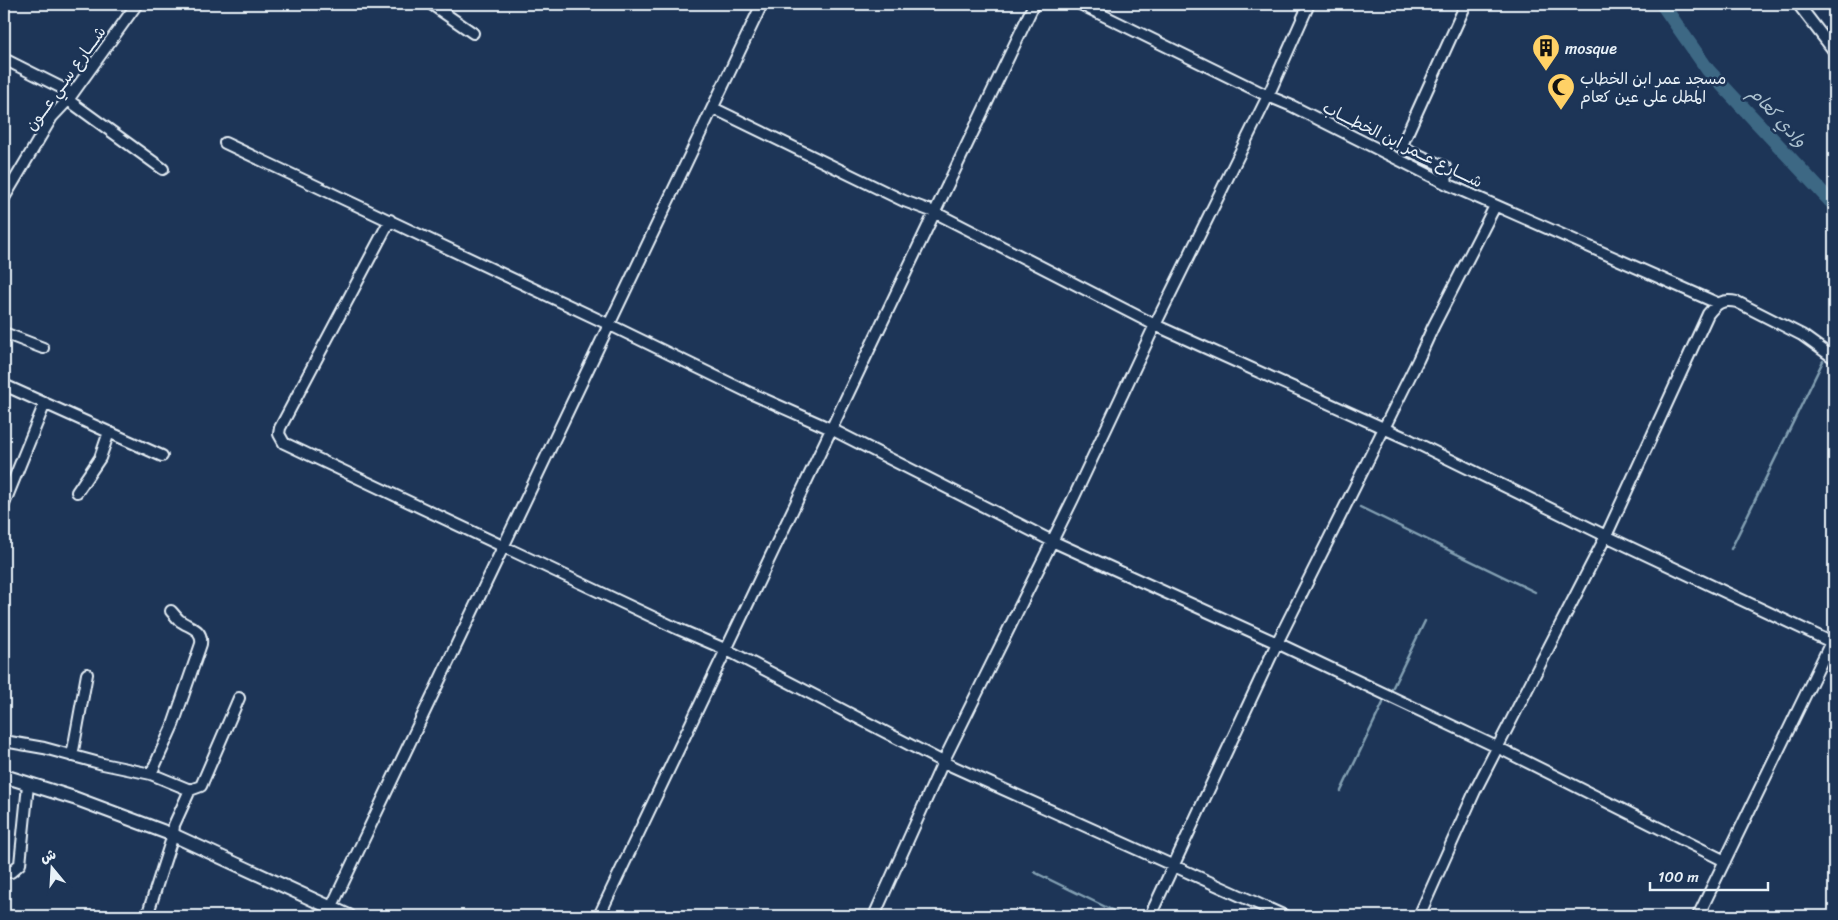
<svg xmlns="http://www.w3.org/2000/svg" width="1838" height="920" font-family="Sriracha,'Playpen Sans Arabic',sans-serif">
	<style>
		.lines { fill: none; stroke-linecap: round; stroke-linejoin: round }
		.stream { stroke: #829fb2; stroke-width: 2.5 }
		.river { stroke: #3e6884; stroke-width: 14 }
		.minor-casing { stroke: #e8f1f8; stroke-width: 14 }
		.major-casing { stroke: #e8f1f8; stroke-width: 16 }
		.minor { stroke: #1d3557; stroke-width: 10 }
		.major { stroke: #1d3557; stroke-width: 12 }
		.labels { text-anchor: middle; stroke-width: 5; stroke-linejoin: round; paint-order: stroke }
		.poi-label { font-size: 16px; fill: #e8f1f8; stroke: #1d3557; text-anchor: start }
		.street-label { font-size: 16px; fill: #e8f1f8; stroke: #1d3557 }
		.water-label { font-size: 18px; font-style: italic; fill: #acc1cf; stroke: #1d3557 }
	</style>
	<rect width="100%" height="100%" fill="#1d3557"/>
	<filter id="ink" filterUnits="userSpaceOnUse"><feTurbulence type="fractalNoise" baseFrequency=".02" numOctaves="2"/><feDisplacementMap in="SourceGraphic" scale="10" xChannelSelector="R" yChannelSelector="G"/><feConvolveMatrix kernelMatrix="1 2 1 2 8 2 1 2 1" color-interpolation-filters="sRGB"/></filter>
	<g filter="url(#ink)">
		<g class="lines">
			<path class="stream" d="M1360,507L1535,592
				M1731,549L1823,361
				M1390,693L1425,621
				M1341,791L1383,703
				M1034,872L1124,916"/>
			<path class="river" d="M1662,4L1708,70L1834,205"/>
			<defs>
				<path id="minor" d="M431,4L473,33
					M1080,4L1268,96L1292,106L1447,184L1717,303
					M1798,4L1834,51
					M4,59L72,93
					M68,100L163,169
					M713,108L904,201L934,212L1155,325L1410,440L1606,536L1831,642
					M225,143L608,324L750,393L831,429L1052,541L1277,643L1499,748L1725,861
					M1447,184L1445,167L1443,166L1404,148L1402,145L1466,4
					M4,198L52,117L68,100L137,4
					M390,220L280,428L279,434L284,443L676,628L727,650L943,762L1285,916
					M4,333L43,348
					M4,385L162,456
					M77,492L100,458L109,432
					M4,504L45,403
					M4,741L44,748L103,764L151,774L190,790L174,825L173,835L147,916
					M72,756L87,674
					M151,774L173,725L201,644C203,628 189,628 179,620C176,617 173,613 171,611
					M190,790L201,786L239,698
					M4,872H11L20,864L28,785
					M331,908L762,4
					M599,916L1034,4
					M874,916L943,762L1073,499L1155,325L1268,96L1309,4
					M1150,916L1277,643L1418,360L1433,327L1495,206
					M1419,916L1475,791L1606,536L1708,314C1717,303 1722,299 1737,302L1802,335L1834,358
					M1698,916L1834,636"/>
				<path id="major" d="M4,776L74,798L173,835L349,916"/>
			</defs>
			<use href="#minor" class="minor-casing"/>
			<use href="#major" class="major-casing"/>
			<use href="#minor" class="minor"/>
			<use href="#major" class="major"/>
		</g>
	</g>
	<defs>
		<symbol id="building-pin" viewBox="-11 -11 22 30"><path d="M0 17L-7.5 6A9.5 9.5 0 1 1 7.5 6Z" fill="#ffd166" stroke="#1d3557"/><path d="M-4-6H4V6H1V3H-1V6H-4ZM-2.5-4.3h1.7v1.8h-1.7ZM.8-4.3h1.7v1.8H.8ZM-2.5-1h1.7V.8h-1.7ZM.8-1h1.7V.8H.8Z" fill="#111"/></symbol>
		<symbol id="mosque-pin" viewBox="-11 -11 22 30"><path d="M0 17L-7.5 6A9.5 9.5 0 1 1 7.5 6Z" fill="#ffd166" stroke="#1d3557"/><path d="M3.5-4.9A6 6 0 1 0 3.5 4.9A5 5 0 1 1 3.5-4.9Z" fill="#111"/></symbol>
	</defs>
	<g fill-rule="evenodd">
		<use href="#building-pin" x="1530" y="32" width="32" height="43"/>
		<use href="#mosque-pin" x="1545" y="71" width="32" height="43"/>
	</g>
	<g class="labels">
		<g class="poi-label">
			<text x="1565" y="54">mosque</text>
			<text x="1580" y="84">مسجد عمر ابن الخطاب<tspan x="1580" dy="18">المطل على عين كعام</tspan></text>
		</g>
		<g class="street-label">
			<text transform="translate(65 78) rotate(-54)" y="6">شــــارع ســي عـــون</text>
			<text transform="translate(1403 144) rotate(26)" y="6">شــــارع عــمر ابن الخطــــاب</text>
		</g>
		<g class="water-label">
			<text transform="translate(1778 117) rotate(47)" y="6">وادي كعام</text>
		</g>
	</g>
	<rect width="1838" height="920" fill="none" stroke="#1d3557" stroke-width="20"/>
	<rect x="10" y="10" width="1818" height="900" fill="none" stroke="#e8f1f8" stroke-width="2" filter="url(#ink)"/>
	<g transform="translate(52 868) rotate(342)" stroke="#1d3557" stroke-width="4" paint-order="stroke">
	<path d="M0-4L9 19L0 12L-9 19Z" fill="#e8f1f8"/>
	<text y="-8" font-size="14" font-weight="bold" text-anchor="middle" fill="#e8f1f8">ش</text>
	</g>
	<path d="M1650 882v8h118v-8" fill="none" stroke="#e8f1f8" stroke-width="2.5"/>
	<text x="1658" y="882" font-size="15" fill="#e8f1f8" stroke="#1d3557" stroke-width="4" paint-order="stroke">100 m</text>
</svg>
